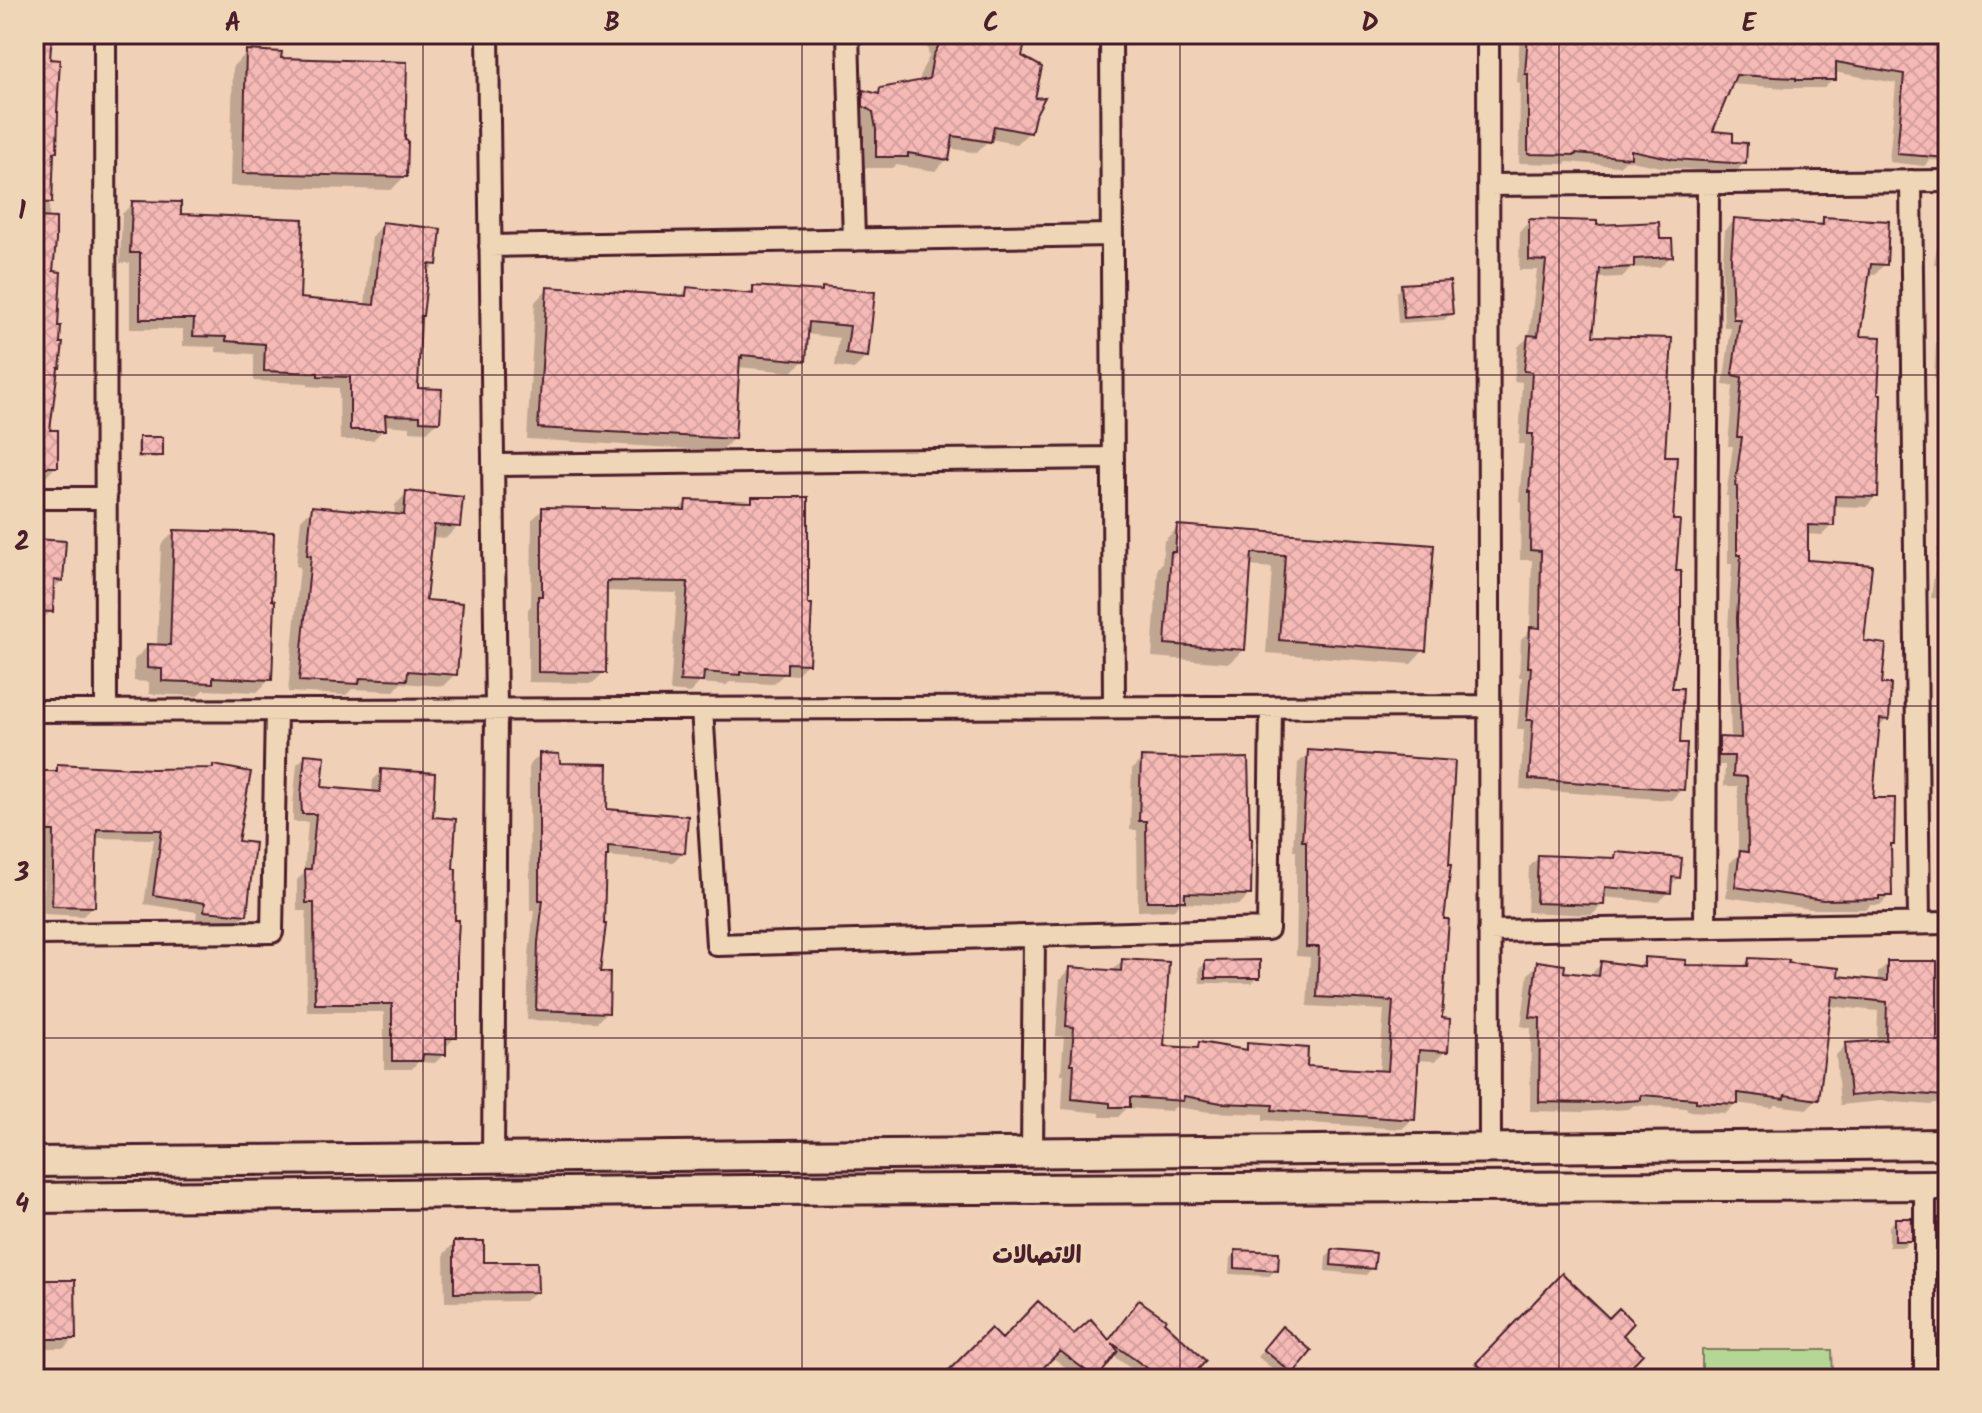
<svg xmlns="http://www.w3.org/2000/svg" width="1982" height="1413" font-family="Kalam,'Playpen Sans Arabic',sans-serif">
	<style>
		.park { fill: #b4d893; stroke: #7f7c5f; stroke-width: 2 }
		.shadow { fill: #0003 }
		.building { fill: url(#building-cross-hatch); stroke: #4a1f2b; stroke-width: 2 }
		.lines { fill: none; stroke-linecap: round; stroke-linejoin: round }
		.street-casing { stroke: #4a1f2b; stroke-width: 26 }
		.secondary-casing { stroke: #4a1f2b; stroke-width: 34 }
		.street { stroke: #eed6b6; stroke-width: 20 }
		.secondary { stroke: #eed6b6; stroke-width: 28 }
		.grid { fill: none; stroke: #4a1f2b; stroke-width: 2; stroke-opacity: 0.55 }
		.labels { text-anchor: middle; stroke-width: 8; stroke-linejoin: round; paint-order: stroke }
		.neighbourhood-label { font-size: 24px; font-weight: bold; fill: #4a1f2b; stroke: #eed6b6 }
		.neatline { fill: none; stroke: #4a1f2b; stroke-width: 3 }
		.grid-label { font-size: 26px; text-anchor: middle; font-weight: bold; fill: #4a1f2b }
	</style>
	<defs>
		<pattern id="building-cross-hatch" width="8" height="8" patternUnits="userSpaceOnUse" patternTransform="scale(2)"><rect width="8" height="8" fill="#f6bab6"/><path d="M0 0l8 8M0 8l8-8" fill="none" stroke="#d49f9d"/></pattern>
	</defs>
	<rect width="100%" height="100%" fill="#f0d0b6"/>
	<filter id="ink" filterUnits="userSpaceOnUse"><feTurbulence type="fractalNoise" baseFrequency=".0125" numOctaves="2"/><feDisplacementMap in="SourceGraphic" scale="16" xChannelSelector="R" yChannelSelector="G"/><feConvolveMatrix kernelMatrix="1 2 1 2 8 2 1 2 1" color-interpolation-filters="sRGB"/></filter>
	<g filter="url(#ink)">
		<path class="park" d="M1702,1350H1832L1833,1379H1702Z"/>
		<path class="shadow" d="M34,34H49L48,61L55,151L51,155L49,220L55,370L47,432L56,466L47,476H34Z
			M937,34L996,44L1004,34H1025L1020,57L1033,101V116L1029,132L1017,144L990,139L977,153L949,148L947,159L935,171L896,165L893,168H865V143L861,124L852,119L851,104L863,92L876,95L881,90L919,82L922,70L929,57L927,45Z
			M1520,34H1948V161L1930,160L1924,166L1889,162L1896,83L1834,72V79L1824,88H1787L1730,84L1710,133L1730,144L1744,163L1735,173L1661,167L1626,160L1619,166L1567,162L1565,164L1519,163L1520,83L1517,82Z
			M247,53L405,176L391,190L230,186L233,66Z
			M133,203L179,216L298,300L365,306L372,236L383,225L435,264L426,274L419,318L416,390L438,421L427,432L410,431V427L384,425V429L373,440H340L339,388L308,386V383L254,381V354L216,352V347L183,346V329H130V263H120L122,214Z
			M1948,216V266L1934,264L1941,224Z
			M1824,219L1885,264L1875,274L1867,273L1858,338L1876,496L1866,507L1833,506L1832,525L1822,535L1806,534V562L1862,643L1880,686L1887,719L1877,729L1870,800L1889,846L1890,895L1880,905H1870L1867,909H1812L1726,897L1730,863L1738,855V786H1724L1725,765H1709L1710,749L1720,739L1731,740L1728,629L1732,564H1728V496H1726L1733,446H1728L1733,386L1723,385L1731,328H1724L1722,269L1725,230L1735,220L1816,227Z
			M1530,221L1595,227L1658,241L1671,256L1660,267L1631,268L1622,277L1597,278L1590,338L1663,457L1671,522L1670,689L1682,789L1671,800L1520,789L1524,730H1517L1522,677H1519L1521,640L1530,630L1532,560H1520L1521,502L1519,501L1524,444H1519L1522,382L1514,381L1518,347L1529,336L1537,270H1519L1520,231Z
			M1948,280V597L1946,599L1931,598L1944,499H1938L1939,439H1937L1941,380L1934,379L1936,343L1941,339Z
			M1402,286L1451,313L1444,320L1398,323L1396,293Z
			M754,288L819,293L823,289L873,294L867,356L854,369L835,366L839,338L806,334L804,360L792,372L737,367L733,439L721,451L527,439L535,302L547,289L680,297L687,289L747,295Z
			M140,439L161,455L158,458H137V441Z
			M407,493L458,526L446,538L430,537L424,601L455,674L443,686L401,683L394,691L352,689L346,695L288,692L300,567L296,566L301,520L313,508L394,516L395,505Z
			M753,499L808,663L796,675L784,674L773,684L730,682L726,685L699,683L690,693L670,691L677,593L605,591L604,672L593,683L528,682V609L531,606L532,520L543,509L677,512L686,502L748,504Z
			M1178,527L1432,547L1424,650L1411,664L1266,653L1272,568L1249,566L1243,650L1229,663L1152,657L1158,568L1162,563L1164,541Z
			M174,532L270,679L257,692L203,690L197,696L149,694V682L134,681V660L148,646H157L161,545Z
			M34,541L62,580L52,590L51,611L38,624H34Z
			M1948,627V728L1937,727L1944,668H1937L1939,636Z
			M1309,753L1442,921L1440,1020L1446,1051L1435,1061L1416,1060L1413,1119L1402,1129L1263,1120V1114L1210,1112L1175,1107L1171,1111L1127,1108L1118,1117H1100V1113L1062,1109L1064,1074H1061L1064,1037L1056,1036L1060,980L1070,969L1111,972L1122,961L1162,1048L1194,1050L1200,1044L1242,1051L1248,1045L1304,1068L1379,1073L1384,1010L1307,1006L1310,957L1296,956L1297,905H1296V851H1293L1298,763Z
			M540,755L558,765L605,811L683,852L673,862L606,856L598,974L607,1012L597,1022L527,1020L529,954L534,910H530L529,765Z
			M306,756L320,789L372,794L373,780L382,771L431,819L451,871L455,1037L447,1046H444V1054L435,1063L418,1062L412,1069H384V1012H307L306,911H297V880L304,873L308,822H293V805L297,764Z
			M1142,759L1249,895L1239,905L1180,903L1173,910L1138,911L1137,830H1130L1132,769Z
			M58,766L152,771L211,770L236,843L245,914L236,924L196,919L197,912L144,904L154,839L95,838L93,906L83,916L43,914L45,840L34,839V773H51Z
			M1616,854L1679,877L1670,886L1669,892L1659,902L1602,897V905L1592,915L1527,912L1529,867L1539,857L1611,860Z
			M1645,959L1684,967L1741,968L1749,960L1786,965L1836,978L1878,982V973L1888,963H1944L1948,960V1104L1934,1103L1931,1105L1881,1101L1840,1105L1836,1055L1846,1045L1877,1042L1878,1011L1829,1006L1817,1099L1807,1109L1775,1105L1772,1108L1736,1103L1726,1113L1687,1111V1108L1634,1105L1629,1109L1582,1112L1530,1111L1531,1028L1521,1026L1528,974L1538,964L1562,973L1591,977L1592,973L1602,963L1637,968Z
			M1206,963L1258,977L1252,983H1200L1199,969Z
			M1896,1220L1910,1240L1904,1247H1889V1226Z
			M1939,1220H1948V1247H1932V1227Z
			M454,1243L482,1264L536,1291L525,1301L445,1302L444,1254Z
			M1333,1251L1372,1268L1366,1275L1325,1271L1326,1257Z
			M1236,1252L1276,1270L1269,1276L1229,1274L1230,1258Z
			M1562,1276L1620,1335L1622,1373L1628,1379H1463Z
			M34,1282L74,1338L64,1348H34Z
			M1132,1309L1186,1379H1141L1143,1377L1112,1355L1094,1379H1081L1052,1357L1029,1379H943L991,1331L1002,1342L1074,1337L1108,1342Z
			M1276,1335L1291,1372L1285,1379L1258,1357Z
			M1307,1370L1318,1379H1299Z"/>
		<path class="building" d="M34,34H52L50,59L60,60L57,112H58L57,152H54L52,203L34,202Z
			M939,34H956L1000,43L1005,34H1027L1022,56L1042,67L1035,98L1045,97L1035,116L1031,133L994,126L991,142L953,136L949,160L908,153V157H876V129L873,112L863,106V90L879,94L880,88L929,79L933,56L940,43Z
			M1528,34H1948V158L1897,154L1904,74L1836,62V80H1796V78L1736,75L1713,131L1733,133V142L1747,143L1746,164L1674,159L1631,150V158L1576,153V155L1528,154V74H1525Z
			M246,50L282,52L281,58L407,62L405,140L408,141L407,177L243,173Z
			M132,201L181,202V214L303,219L300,298L374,305L382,222L441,229L437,265L429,264L423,316H421L418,388L442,389L440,422L420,421V416L385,415L386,430H350V377L318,376V373L264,371L265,344L226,341V337L193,336L194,319H140V253H130Z
			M36,217L56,218V241L53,271L61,272L58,326H61L60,343H63L60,368H58L50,430H58V467H34V246Z
			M1823,217L1889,221L1887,265L1871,264L1860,336L1881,337L1878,394H1881L1878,497L1835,496L1834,526L1808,525V560L1872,565L1864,641L1886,644L1882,684H1891L1889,720L1880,719L1873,798H1895L1894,844H1891L1892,896H1879V899L1823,900L1735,887L1740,851L1748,852L1747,777L1733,776L1734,756H1719V737L1741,738L1737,618L1741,555H1737V487L1735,486L1742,437H1737L1742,377L1732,375L1740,319H1733L1731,258L1734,218L1823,225Z
			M1529,219L1597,221V225L1659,222L1660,239H1672L1673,257L1634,259V267L1600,269L1593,336L1672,338L1665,456H1677L1673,520H1680L1676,571H1681V634L1672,688H1683L1680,743H1687L1684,790L1529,779L1533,720H1527L1531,667H1528L1530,627L1540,628L1541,551L1530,550L1531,492H1529L1533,434H1528L1532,372L1524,371L1528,335L1538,336L1546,261L1529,260Z
			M1450,281L1453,314L1404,318L1401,284Z
			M753,286L822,291V287L875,292L868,357L846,354L850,326L809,322L806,361L742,355V358L740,357L735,439L538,428L547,287L686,296L687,287L753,294Z
			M139,437H163V456H139Z
			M406,491L463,497L460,527L434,525L426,600L463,603L457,675L408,671L407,680L360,678L359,684L299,681L311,556L307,555L312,506L404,515Z
			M752,497H808V604H812L809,664L787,663V674L740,672V675L704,672L703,682L680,681L688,582L607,581L606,673L538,672V596H542V507L685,510L686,500L752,502Z
			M1177,525L1434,545L1426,651L1279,640L1285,555L1252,553L1245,650L1165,644L1171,552H1175Z
			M174,530L274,533L272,600L275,601L272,680L213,677V683L162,681V669L147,668V644L170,645Z
			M34,539L66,541L63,581L54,580L53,612L34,611Z
			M1308,750L1455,761L1449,865H1451L1444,919H1449L1442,1018L1450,1019L1448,1052L1419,1050L1415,1120L1272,1110L1273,1105L1221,1103L1184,1096L1183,1101L1130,1097V1107H1110V1103L1072,1099L1074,1064H1071L1074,1027L1066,1026L1070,967L1121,971L1122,959L1169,962L1164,1046L1198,1048L1199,1042L1247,1050V1043L1308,1048L1307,1066L1388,1071L1393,1001L1317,997L1319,947H1306L1307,896H1306V841H1302Z
			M539,753L559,754L560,763L608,764L607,809L688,816L685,853L608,846V856H606L604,924H606L600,972H610L609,1013L536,1010L538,942L543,900H539Z
			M305,754L325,756L322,787L380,792L381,769L435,773L433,817L456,819L453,869H456L455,920H459L457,957V1038H446V1055L423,1054L422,1061H392V1004H315L314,903H306L305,869H311L316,814H302L301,795Z
			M1141,757L1194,759L1248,758L1250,838H1252L1251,895L1185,893V901H1147L1146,821H1139Z
			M57,764L152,769L213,768V765L251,772L238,841L255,843L247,915L204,911L205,903L153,895L162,830L97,829L95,907L52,906L54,831H34V771H57Z
			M1616,852L1682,858L1680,878L1672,877L1671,893L1605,887L1604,905L1536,903L1538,855L1615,858Z
			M1644,957L1686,960V965L1748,966L1749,958L1789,960L1788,963L1839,968L1838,976L1887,981V961H1937V1041L1948,1042L1943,1096L1892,1092L1850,1096L1845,1043L1886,1040L1887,1002L1832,996L1819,1100L1785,1095L1784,1099L1738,1093V1104L1696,1102V1099L1641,1095V1100L1593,1103L1539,1102L1540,1018L1530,1017L1537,961L1565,965L1564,972L1599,976L1601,961L1644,967Z
			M1260,960V978H1205V961Z
			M1895,1218H1912V1241H1895Z
			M1938,1218H1948V1241H1938Z
			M454,1241H484V1262H537L538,1292L454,1293Z
			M1332,1249L1376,1253L1374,1269L1331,1265Z
			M1235,1250L1279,1252L1278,1271L1235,1268Z
			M1562,1273L1609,1318L1619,1308L1634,1323L1623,1335L1643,1354L1619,1379H1493L1476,1363Z
			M34,1280H75L76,1339H34Z
			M1139,1300L1166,1319L1164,1322L1206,1361L1189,1379H1139L1148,1369L1112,1343L1118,1351L1097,1379L1060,1351L1032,1379H1016L1007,1370L997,1379H956L948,1371L991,1328L1002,1339L1038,1301L1074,1334L1091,1319L1109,1340Z
			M1282,1326L1312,1351L1293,1374L1263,1349Z"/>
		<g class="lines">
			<defs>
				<path id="street" d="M105,34L106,711
					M488,34L496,710L493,1158
					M848,34L854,240
					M1111,34L1114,707
					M1488,34L1490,1148
					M1911,181L1919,923
					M1488,185L1948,181
					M490,246L1112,235
					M493,465L1113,458
					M34,498H106
					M702,709L717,945L1268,929L1271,707
					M34,711L1489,706
					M1705,927L1708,183
					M1489,931L1948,923
					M34,934L272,932L276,710
					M1032,1153L1034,936
					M1925,1185V1379"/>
				<path id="secondary" d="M34,1162L1948,1144
					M34,1198L748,1190L1948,1185"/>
			</defs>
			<use href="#street" class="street-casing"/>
			<use href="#secondary" class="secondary-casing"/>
			<use href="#street" class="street"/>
			<use href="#secondary" class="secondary"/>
		</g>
	</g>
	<path class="grid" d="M423,34V1379M802,34V1379M1180,34V1379M1559,34V1379M34,375H1948M34,706H1948M34,1038H1948"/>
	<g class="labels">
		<g class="neighbourhood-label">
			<text x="1037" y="1263">الاتصالات</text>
		</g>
	</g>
	<rect width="1982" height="1413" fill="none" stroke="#eed6b6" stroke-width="88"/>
	<rect x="44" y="44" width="1894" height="1325" class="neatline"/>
	<g class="grid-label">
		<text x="233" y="31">A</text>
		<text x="612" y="31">B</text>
		<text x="991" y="31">C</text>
		<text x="1370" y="31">D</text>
		<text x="1749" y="31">E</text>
		<text x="22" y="219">1</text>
		<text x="22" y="550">2</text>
		<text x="22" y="881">3</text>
		<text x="22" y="1212">4</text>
	</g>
</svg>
